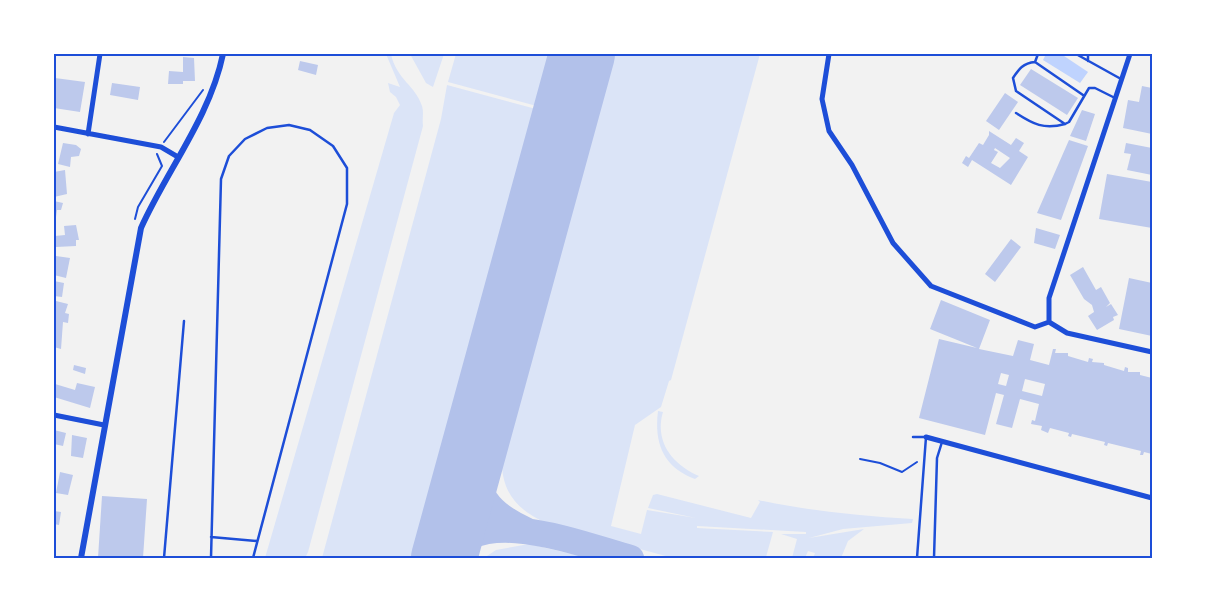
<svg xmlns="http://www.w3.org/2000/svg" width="1206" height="612" font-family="Mulish,sans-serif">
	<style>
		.green { fill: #dbe4f7 }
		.water { fill: #bfd3fe }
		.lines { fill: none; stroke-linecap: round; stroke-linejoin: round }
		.taxiway { stroke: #b2c1ea; stroke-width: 26 }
		.runway { stroke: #b2c1ea; stroke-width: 66 }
		.building { fill: #bdc9ec; fill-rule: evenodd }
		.path { stroke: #1d4ed8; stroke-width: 2 }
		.service { stroke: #1d4ed8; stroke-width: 2.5 }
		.minor { stroke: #1d4ed8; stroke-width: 5 }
		.tertiary { stroke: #1d4ed8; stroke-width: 6 }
		.neatline { fill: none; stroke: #1d4ed8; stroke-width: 2 }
	</style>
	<rect width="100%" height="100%" fill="#f2f2f2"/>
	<path class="green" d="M386,54H391C396,79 416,86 422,106C424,113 422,119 423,126L308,552L305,558H265L394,113L400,105L396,97L390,92L388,83L400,87Z
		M410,54H444L433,87L426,83Z
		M456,54H559L544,108L448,82Z
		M607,54H760L671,380L669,381L661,407L635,425L611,526L641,534L647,510L696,518L648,508L653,495L657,494L751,518L760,502L758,500C809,511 861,516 913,519L912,523L843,529L809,538L864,529L848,541L841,558H813L815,553L808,551L805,558H792L797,539L781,534H806V532L697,526V528L773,532L766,557L771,558H673L548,524C506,505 499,483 502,439Z
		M447,85L536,109L543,114L421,558H322L441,119Z
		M658,411L663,412C654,442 673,465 699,476L695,479C663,467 654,443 658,411Z
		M529,544L589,558H484L496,550Z"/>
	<path class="water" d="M1046,54H1061L1088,72L1080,83L1043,60Z"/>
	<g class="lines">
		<path class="taxiway" d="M473,453C475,494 488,513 526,530
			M448,558C476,501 585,546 631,558"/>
		<path class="runway" d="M444,558L582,54"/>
	</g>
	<path class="building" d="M183,57L194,58L195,81H183V84H168L169,71L183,72Z
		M300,61L318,65L316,75L298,70Z
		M1031,69L1078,98L1067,115L1020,85Z
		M55,78L85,82L80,112L54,108Z
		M112,83L140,87L138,100L110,95Z
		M1142,86L1152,88V134L1123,128L1128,100L1139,102Z
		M1005,93L1018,102L999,130L986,121Z
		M1082,110L1095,114L1086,141L1070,136Z
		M989,131L1011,145L1016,138L1024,143L1019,151L1028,157L1011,185L972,160L968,167L962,163L966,156L969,158L979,143L983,145L989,135ZM995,148L1010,158L1000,168L991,163L998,152L994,150Z
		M1069,140L1088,146L1061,220L1037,213Z
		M63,143L76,145L81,149L79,156L71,157L70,167L58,164Z
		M1126,143L1152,148V175L1127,170L1131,154L1124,153Z
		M65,170L67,194L54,197V172Z
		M1107,174L1152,182V228L1099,219Z
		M54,201L63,203L61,210H57L56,217Z
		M76,225L79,240H76V246L56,247L55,236L65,235L64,226Z
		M1036,228L1060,235L1055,249L1034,243Z
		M1011,239L1021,247L995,282L985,274Z
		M56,256L70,258L66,278L54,275Z
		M1083,267L1096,290L1101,287L1110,303L1106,307L1111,304L1118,315L1113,317L1114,320L1097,330L1088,316L1094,312L1092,305L1084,299L1070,275Z
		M1129,278L1152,283V336L1119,329Z
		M54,281L64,283L62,297L54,296Z
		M941,300L990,320L979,349L1013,356L1018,340L1034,344L1030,360L1049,365L1053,349H1056L1055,353H1068V356L1088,362L1089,358L1093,359L1092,362L1104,363V365L1124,371L1125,367L1128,368V372H1140V375L1152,378V454L1144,452L1143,455H1140L1141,451L1108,443L1107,446L1104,445L1105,442L1072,434L1071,437L1068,436L1069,433L1050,428L1048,433L1041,430L1042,426L1031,424L1032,420L1035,421L1039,404L1020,399L1012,428L996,424L1004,395L996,393L985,435L919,418L939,339L977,348L930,329ZM1001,373L1009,375L1006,386L998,384ZM1025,379L1045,384L1042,396L1022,391Z
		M56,301L68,304L65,313L69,314L68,323L63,322L61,349L54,347V311Z
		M74,365L86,368L85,374L73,370Z
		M77,383L95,387L90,408L54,397L55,384L75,390Z
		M54,430L66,433L63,446L54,444Z
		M72,435L87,438L83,458L71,456Z
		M60,472L73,475L68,495L56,493Z
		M102,496L147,499L143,558H98Z
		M54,511L61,512L59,525L54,524Z"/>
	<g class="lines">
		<path class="path" d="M164,142L203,90
			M135,219L138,207L162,166L157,154
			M860,459L880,463L902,472L917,462"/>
		<path class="service" d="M1076,54L1121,79
			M1088,61V54
			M1035,62L1038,54
			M1083,95L1035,62C1023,63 1019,69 1013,78L1016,91L1065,124L1069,122L1089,88H1095L1115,98
			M1016,113C1033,124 1044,130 1065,124
			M913,437H926L917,558
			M211,537L257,541
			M164,558L184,321
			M211,558L221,179L229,156L245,139L267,128L289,125L310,130L333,146L347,168V204L253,558
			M934,558L937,458L942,442"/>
		<path class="minor" d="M829,54L822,99L829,131L852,165L893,243L931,286L1035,327L1049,322
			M54,127L161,147L178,157
			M88,134L100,54
			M1049,322V298L1130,54
			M1049,322L1067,333L1152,352
			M54,415L104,425
			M926,437L1152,498"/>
		<path class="tertiary" d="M81,558L141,228C167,170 210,117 223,54"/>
	</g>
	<rect width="1206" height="612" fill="none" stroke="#ffffff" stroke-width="110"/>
	<rect x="55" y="55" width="1096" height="502" class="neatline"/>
</svg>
